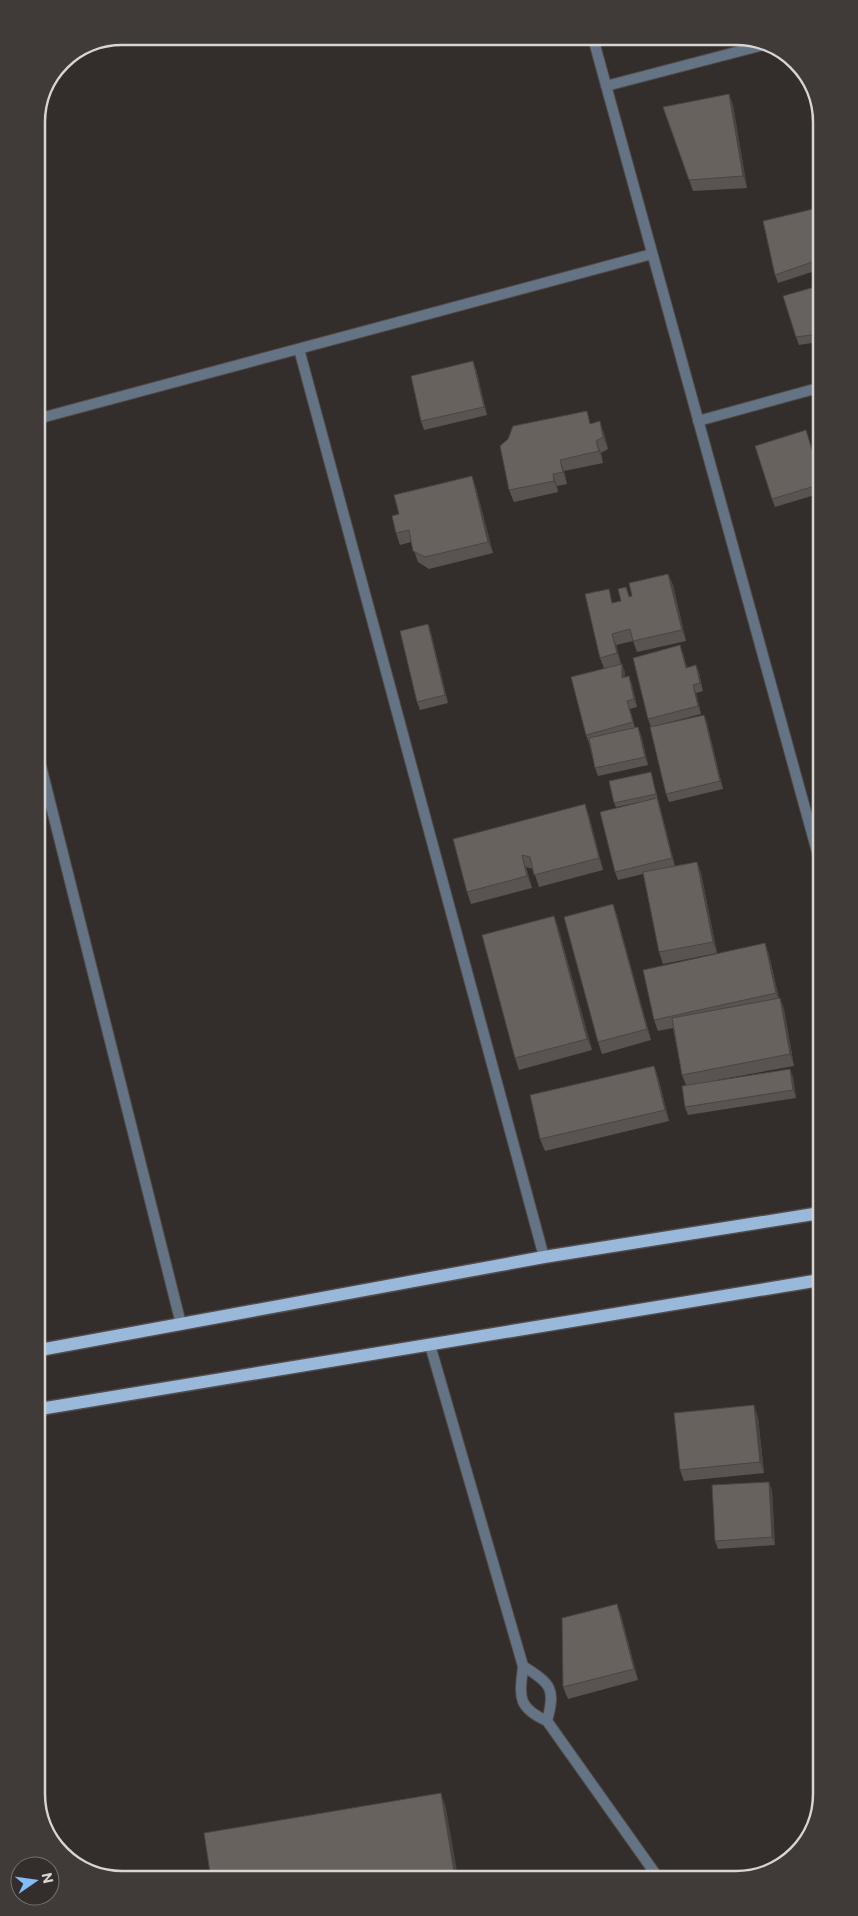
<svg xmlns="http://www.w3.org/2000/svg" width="858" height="1916" font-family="Commissioner,sans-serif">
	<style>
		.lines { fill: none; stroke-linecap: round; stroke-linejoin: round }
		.service-casing { stroke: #514c49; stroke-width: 12 }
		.minor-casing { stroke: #514c49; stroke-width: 12 }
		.primary-casing { stroke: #514c49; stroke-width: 15 }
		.service { stroke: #657484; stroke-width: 10 }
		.minor { stroke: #657484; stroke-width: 10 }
		.primary { stroke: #9ab8d9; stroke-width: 12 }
		.wall { fill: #595452 }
		.shaded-wall { fill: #494542 }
		.building { fill: #68625f; stroke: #494542 }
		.rim { fill: none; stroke: #d8d5d3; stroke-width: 2.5 }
	</style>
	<rect width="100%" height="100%" fill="#332e2b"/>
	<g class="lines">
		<defs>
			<path id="service" d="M430,1345L523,1666C520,1696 516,1707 547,1721L657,1876
				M523,1666C551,1684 556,1688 547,1721"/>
			<path id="minor" d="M593,38L819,859
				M606,86L763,45
				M299,349L544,1257
				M37,419L652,254
				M698,421L818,388
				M38,754L181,1324"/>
			<path id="primary" d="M40,1350L544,1257L820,1213
				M40,1409L820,1280"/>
		</defs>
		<use href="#service" class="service-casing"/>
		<use href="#minor" class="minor-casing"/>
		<use href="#primary" class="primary-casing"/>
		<use href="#service" class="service"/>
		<use href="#minor" class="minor"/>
		<use href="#primary" class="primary"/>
	</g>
	<path class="wall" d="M729,94L733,105L747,188L693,191L663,107Z
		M817,222L818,270L778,283L775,275Z
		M818,286V342L799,345L796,337Z
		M476,369L487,415L424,430L421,421Z
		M591,423L604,433L608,449L601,453L603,463L564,471L567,484L557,486L558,492L514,502L509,490Z
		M806,430L818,469V494L775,507L772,499Z
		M472,476L476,488L493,553L429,569L418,562L411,542L400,545L396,533L399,514Z
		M668,574L673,585L686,641L637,652L633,641L616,645L621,664L625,672V677L629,676L632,685L637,707L630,709L635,728L641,735L648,765L598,776L595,768L589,743L586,735L604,668L600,658L613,603L621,601L626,587L630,597Z
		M428,624L431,633L448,703L420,710L417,702Z
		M683,653L687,668L696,665L699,673L703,691L696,693L701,714L651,727L648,719Z
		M704,715L707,723L723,789L669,802L666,794Z
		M651,772L675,866L666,868L697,862L701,873L717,953L663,964L659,952L643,874L618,880L615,872L640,802L616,807L614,803Z
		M585,804L589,816L603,870L539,887L533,869L526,867L532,888L471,904L467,892Z
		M613,904L617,916L651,1040L602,1054L598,1042Z
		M554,916L558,927L592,1050L519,1070L515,1058Z
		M765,943L769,955L779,998H780L784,1009L794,1066L717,1080L793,1077L796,1098L688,1115L685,1107L686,1085L682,1075L673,1028L658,1031L654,1020Z
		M654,1066L658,1077L669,1121L545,1151L540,1139Z
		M758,1417L764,1473L684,1481L680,1470Z
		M772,1490L775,1545L718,1549L715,1541Z
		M617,1604L621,1615L638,1680L568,1699L563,1687Z"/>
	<path class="shaded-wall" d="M729,94L733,105L747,188L743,176Z
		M473,361L476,369L487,415L484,407Z
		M600,421L604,433L608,449L603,437Z
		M596,441L601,453L603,463L599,451Z
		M560,460L564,471L567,484L563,472Z
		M553,474L557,486L558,492L554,481Z
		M472,476L476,488L493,553L488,542Z
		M668,574L673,585L686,641L682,630Z
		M428,624L431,633L448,703L445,695Z
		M612,634L616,645L621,665L617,653Z
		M680,645L683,653L689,676L686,668Z
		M622,664L625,672V686L622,678Z
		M696,665L699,673L703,691L700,683Z
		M629,676L632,685L637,707L634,699Z
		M693,685L696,693L701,714L698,706Z
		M704,715L707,723L723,789L720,781Z
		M638,727L641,735L648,765L645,757Z
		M657,798L660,806L675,866L672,858Z
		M585,804L589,816L603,870L599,858Z
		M522,855L526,867L532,888L527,876Z
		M697,862L701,873L717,953L713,942Z
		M613,904L617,916L651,1040L647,1029Z
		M554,916L558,927L592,1050L587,1039Z
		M765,943L769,955L780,1004L776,993Z
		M780,998L784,1009L794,1066L790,1054Z
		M654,1066L658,1077L669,1121L665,1110Z
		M790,1069L793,1077L796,1098L793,1090Z
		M754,1405L758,1417L764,1473L760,1462Z
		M769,1482L772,1490L775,1545L772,1537Z
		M617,1604L621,1615L638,1680L634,1669Z
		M441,1793L446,1808L458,1877H455Z"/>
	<path class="building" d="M729,94L743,176L689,180L663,107Z
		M813,209L817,224L818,260L775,275L763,221Z
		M818,286V334L796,337L783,296Z
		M473,361L484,407L421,421L411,376Z
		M587,411L590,424L600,421L603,437L596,441L599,451L560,460L563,472L553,474L554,481L509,490L500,446L508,439L513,426Z
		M806,430L818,470V485L772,499L755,446Z
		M472,476L488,542L425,557L413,551L409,530L396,533L392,516L399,514L394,495Z
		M668,574L682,630L633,641L630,629L612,634L617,653L600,658L585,594L609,589L612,603L621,601L618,589L626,587L629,597L632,596L629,583Z
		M428,624L445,695L417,702L400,631Z
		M680,645L686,668L696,665L700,683L693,685L698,706L648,719L633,658Z
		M622,664V678L629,676L634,699L627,701L633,722L586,735L571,677Z
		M704,715L720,781L666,794L650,727Z
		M638,727L645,757L595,768L589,738Z
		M651,772L656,794L614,803L609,781Z
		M657,798L672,858L615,872L600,812Z
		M585,804L599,858L534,875L530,857L522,855L527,876L467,892L453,839Z
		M697,862L713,942L659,952L643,872Z
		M613,904L647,1029L598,1042L564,917Z
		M554,916L587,1039L515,1058L482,935Z
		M765,943L776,993L654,1020L643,970Z
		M780,998L790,1054L682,1075L672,1018Z
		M654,1066L665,1110L540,1139L530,1095Z
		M790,1069L793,1090L685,1107L682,1086Z
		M754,1405L760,1462L680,1470L674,1413Z
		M769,1482L772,1537L715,1541L712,1485Z
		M617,1604L634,1669L563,1687L562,1618Z
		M441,1793L455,1877L211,1879L204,1833Z"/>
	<path d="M0 0H858V1916H0ZM122 45H736A77 77 0 0 1 813 122V1794A77 77 0 0 1 736 1871H122A77 77 0 0 1 45 1794V122A77 77 0 0 1 122 45Z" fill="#403b38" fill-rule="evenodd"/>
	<path class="rim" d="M122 45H736A77 77 0 0 1 813 122V1794A77 77 0 0 1 736 1871H122A77 77 0 0 1 45 1794V122A77 77 0 0 1 122 45Z"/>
	<g transform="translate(35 1881) rotate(77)"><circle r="24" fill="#332e2b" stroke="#75716e"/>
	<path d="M0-4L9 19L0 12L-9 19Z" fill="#82bcfa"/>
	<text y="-8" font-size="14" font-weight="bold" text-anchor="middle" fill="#d8d5d3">N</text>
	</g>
</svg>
